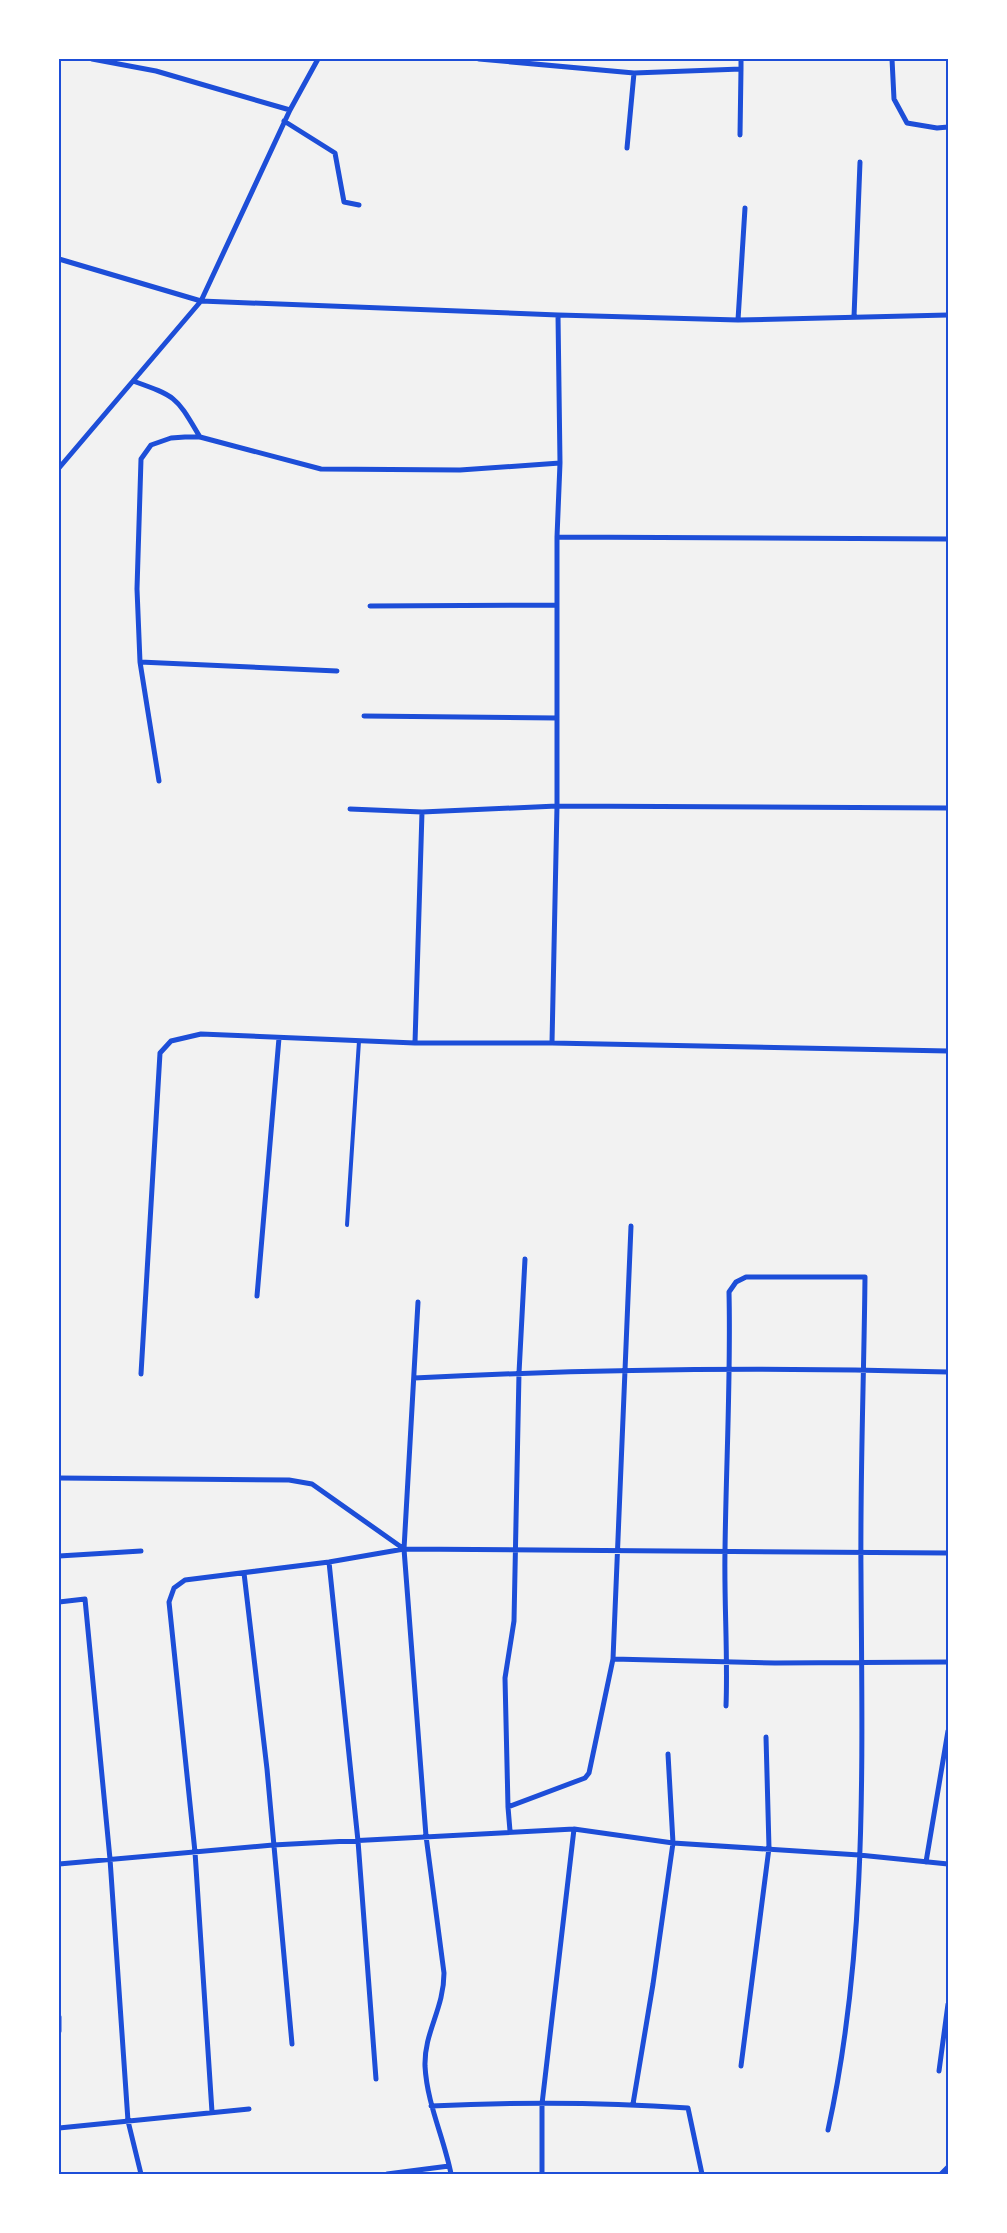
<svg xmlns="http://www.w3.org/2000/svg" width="1007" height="2233" font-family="'Public Sans',sans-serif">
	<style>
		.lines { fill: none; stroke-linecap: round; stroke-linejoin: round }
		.service { stroke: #1d4ed8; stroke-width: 4 }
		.minor { stroke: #1d4ed8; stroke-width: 5 }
		.neatline { fill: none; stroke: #1d4ed8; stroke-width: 2 }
	</style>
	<rect width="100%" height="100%" fill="#f2f2f2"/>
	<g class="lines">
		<path class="service" d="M347,1225L359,1041"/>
		<path class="minor" d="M92,59L156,71L290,110
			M479,59L634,73L741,69L740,135
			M892,59L894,99L907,123L937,128L948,127
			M741,69V59
			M284,121L335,153L344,202L359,205
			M627,148L634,73
			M59,259L201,301L558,315L738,320L948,315
			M854,317L860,162
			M738,320L745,208
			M133,381C178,397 176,397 200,437
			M59,468L201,301L290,110L318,59
			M557,537L948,539
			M370,606L557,605
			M140,662L337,671
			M364,716L557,718
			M159,781L140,662L137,589L141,459L151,445L171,438L185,437H200L321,469L460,470L560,463
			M350,809L422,812L557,806L948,808
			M415,1043L422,812
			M552,1043L557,806V537L560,463L558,315
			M257,1296L279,1038
			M141,1374L160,1053L171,1041L201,1034L415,1043H552L948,1051
			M414,1378C591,1369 770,1367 948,1372
			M59,1478L289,1480L312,1484L404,1549L948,1553
			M404,1549L418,1302
			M59,1556L141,1551
			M329,1562L358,1841L376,2079
			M244,1573L267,1769L292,2044
			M59,1602L85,1599L110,1859L128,2121L141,2174
			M613,1659L775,1663L948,1662
			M726,1706C728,1654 724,1603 725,1551C726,1464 731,1378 729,1292L736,1282L746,1277H865C864,1376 860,1475 861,1574C862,1759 868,1948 828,2130
			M508,1807L585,1778L589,1773L613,1659L631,1226
			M510,1831L508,1807L505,1678L514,1621L519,1373L525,1259
			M926,1862L948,1731
			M59,1864L273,1845L574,1829L673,1843L859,1855L948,1864
			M59,2017V2031
			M741,2066L769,1848L766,1737
			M939,2071L948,2004
			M633,2104L653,1984L673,1843L668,1754
			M431,2106C516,2102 602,2102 688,2108L702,2174
			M212,2112L195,1852L169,1602L174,1588L185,1580L329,1562L404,1549L426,1836L444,1973C444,2009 424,2032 425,2066C427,2104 444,2138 451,2174
			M59,2128L249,2109
			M387,2174L449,2166
			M542,2174V2104L574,1829
			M941,2174L948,2167"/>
	</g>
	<rect width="1007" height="2233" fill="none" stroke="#ffffff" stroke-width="120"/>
	<rect x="60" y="60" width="887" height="2113" class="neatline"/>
</svg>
